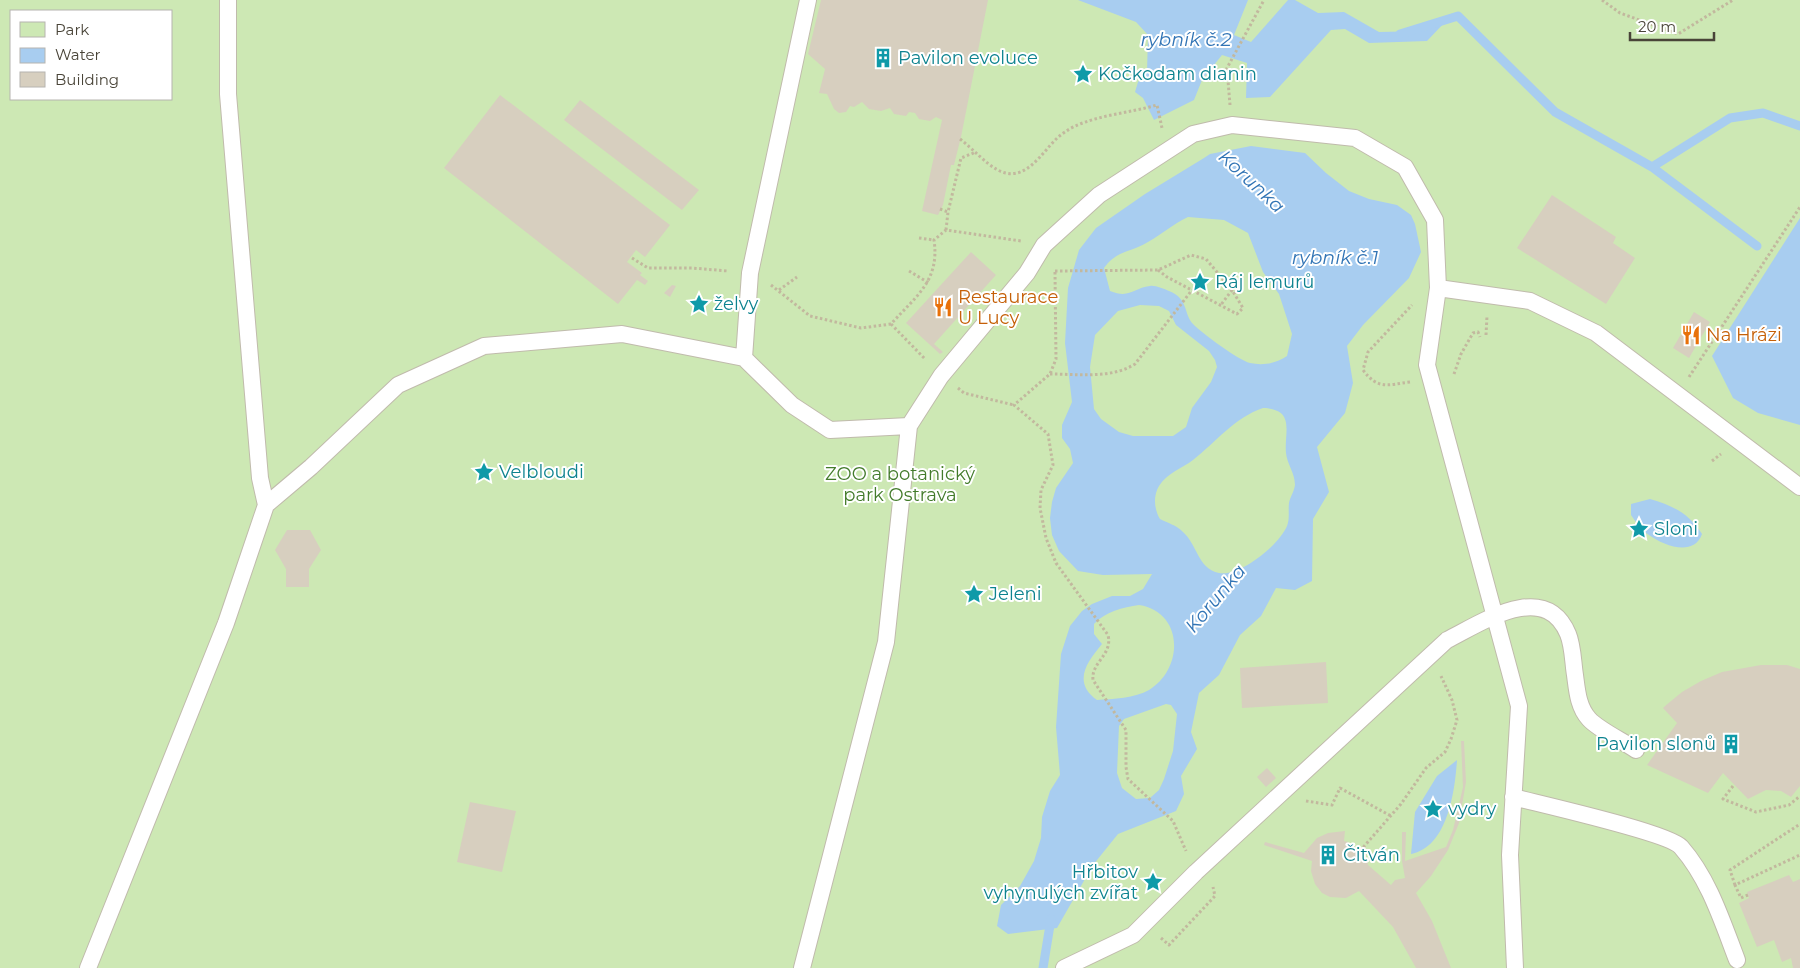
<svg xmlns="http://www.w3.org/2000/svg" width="1800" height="968" font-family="Montserrat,sans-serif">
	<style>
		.green { fill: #cde8b4; fill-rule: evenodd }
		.water { fill: #a8cdf0; fill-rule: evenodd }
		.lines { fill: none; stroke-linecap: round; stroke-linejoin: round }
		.stream { stroke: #a8cdf0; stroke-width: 9 }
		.building { fill: #d7cfbf }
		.lane-casing { stroke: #c0bbac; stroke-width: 18 }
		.path { stroke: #c2b89e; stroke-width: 3; stroke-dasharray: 2.5 2.5; stroke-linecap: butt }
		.lane { stroke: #fff; stroke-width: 16 }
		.labels { text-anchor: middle; stroke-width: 4; stroke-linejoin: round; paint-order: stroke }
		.culture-label { font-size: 18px; fill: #0d838f; stroke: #fff; text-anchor: start }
		.food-label { font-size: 18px; fill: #c56008; stroke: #fff; text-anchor: start }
		.park-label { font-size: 18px; fill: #437b2b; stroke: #fff }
		.water-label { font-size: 19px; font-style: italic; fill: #3174b5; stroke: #fff }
	</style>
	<rect width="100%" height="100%" fill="#f5f2ea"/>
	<path class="green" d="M0,0H1800V968H0ZM11,11H171V99H11Z"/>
	<path class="water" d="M1078,0H1248L1234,35L1251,42L1288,0H1295L1318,13L1344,12L1379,32L1424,31L1446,21L1427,41L1369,43L1345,29L1331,30L1270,97L1246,98L1247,63L1222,55L1202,80L1194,100L1154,120L1143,98L1135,92L1138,82L1147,72L1148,35L1136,22Z
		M1251,146L1305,153L1326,173L1349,191L1369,199L1397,205L1411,215L1415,224L1421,252L1409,278L1363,325L1347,346L1353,383L1345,413L1317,447L1329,492L1313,519L1312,581L1295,590L1276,588L1261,616L1240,635L1219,675L1199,693L1191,732L1197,749L1181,776L1184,794L1176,811L1118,834L1093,865L1057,928L1008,934L997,926L1001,905L1020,886L1034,861L1041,838L1042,817L1050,791L1060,775L1056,727L1061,654L1070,626L1082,611L1092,604L1112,596H1130L1143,589L1152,574L1103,575L1078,571L1059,551L1052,535L1050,518L1052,502L1056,488L1073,463L1070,449L1062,438V425L1072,402L1065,343L1068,288L1079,250L1096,228L1145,194L1204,158L1210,154ZM1188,217L1224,220L1248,233L1263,272L1279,294L1292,334L1287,356C1276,363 1264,366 1250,363C1238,360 1202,333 1193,324C1183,313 1189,299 1169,291C1164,289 1155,285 1150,286C1133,288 1130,299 1110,291L1104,268C1117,250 1130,253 1148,242C1162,234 1173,224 1188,217ZM1140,305L1159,306L1169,311L1176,325L1209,351L1215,360L1217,367L1211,382L1192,408L1186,427L1173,436H1133L1119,432L1101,419L1094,409L1090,367L1095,335L1118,311ZM1263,408C1296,409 1284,432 1286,453C1287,464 1295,473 1295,485C1294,492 1290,497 1289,503C1288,511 1290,518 1287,526C1279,545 1240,577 1219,573C1198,569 1197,544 1183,532C1176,525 1168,523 1160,519C1154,509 1153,496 1159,486C1167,473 1181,469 1193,460C1216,442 1234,418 1263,408ZM1139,605C1184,612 1184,669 1149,690C1135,698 1113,699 1097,700C1072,682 1087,662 1102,644L1094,634V624C1105,612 1123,607 1139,605ZM1166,704L1171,705L1177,714L1173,751L1164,779L1159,790L1150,798L1136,799L1122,788L1117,773L1119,726L1124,719Z
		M1800,218V425L1758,413L1733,398L1712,356Z
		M1650,499C1672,505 1690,514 1702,534C1694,557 1664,546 1649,535C1641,530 1636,522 1631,515V504Z
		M1457,760C1455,790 1448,847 1411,854L1415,812L1437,776Z"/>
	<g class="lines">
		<path class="stream" d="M1400,34L1458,16L1555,112L1652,167L1757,246
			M1652,167L1730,118L1763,113L1800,126
			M1043,968L1051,919"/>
	</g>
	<path class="building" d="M821,0H988L961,137L954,165H951L943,205L938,215L922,211L942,120L936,117L930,121L919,119L915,113L909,112L906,116L894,114L890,108L881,111L869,109L862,102L854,107L850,106L846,112L839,113L834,109L827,94L819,93L825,69L808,54Z
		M500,95L670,225L645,257L636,250L627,262L642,273L640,275L648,281L645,285L637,280L618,304L444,168Z
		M580,100L699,190L682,210L564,120Z
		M1552,195L1616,237L1613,243L1635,258L1606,304L1517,248Z
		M971,252L996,275L934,344L943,352L940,354L906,323Z
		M672,285L676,286L670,297L664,293Z
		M1694,312L1710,322L1689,358L1673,348Z
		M287,530H310L321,550L309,569V587H286V569L275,550Z
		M1326,662L1328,703L1242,708L1240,668Z
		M1761,665H1787L1800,669V786L1791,797L1781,791L1766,790L1748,799L1723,773L1708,793L1647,765L1677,723L1663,708L1665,706L1682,692L1701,681L1722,672Z
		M1461,741H1464L1466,782L1459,823L1448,850L1431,876L1416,893L1432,921L1451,968H1416L1393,927L1359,891L1346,898L1330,897L1322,893L1315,884L1311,871L1312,861L1264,845L1265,842L1304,853L1317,838L1328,833L1345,831L1344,841L1348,842L1347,846L1358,852L1364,860L1367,859L1368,865L1391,885L1395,880L1405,878L1402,861V832H1406L1405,861L1446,847L1453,830L1463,787Z
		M1267,768L1276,778L1266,787L1257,777Z
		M470,802L516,811L502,872L457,862Z
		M1789,875L1793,882L1800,879V968H1793L1791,958L1782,962L1774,940L1757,947L1739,903L1749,898L1747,892Z"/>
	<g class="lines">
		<defs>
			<path id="lane" d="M228,0V94L260,478L266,505
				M744,358L750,273L808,0
				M1513,797C1540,804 1669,833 1681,847C1709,879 1722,921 1737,960
				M88,968L226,623L266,505L311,467L398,385L484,346L622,334L744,358L792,405L830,430L909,426L941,376L1027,273L1044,245L1099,195L1193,134L1232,125L1355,138L1405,167L1435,220L1438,288
				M802,968L886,642L909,426
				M1064,968L1133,935L1196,872L1447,640C1481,623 1545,579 1568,634C1573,646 1573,663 1575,675C1577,690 1578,707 1589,719C1599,730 1623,741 1636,750
				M1515,968L1510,855L1519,706L1427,365L1438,288L1530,301L1596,333L1800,487"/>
		</defs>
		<use href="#lane" class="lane-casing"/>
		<path class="path" d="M1602,0L1620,13L1678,34L1733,0
			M1230,105L1227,68L1264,0
			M960,139C987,160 1006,193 1038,159C1047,150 1054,139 1065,132C1087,116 1130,113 1157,105L1162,128
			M940,209L948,212
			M946,230L948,212L961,158L976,152
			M919,238L934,240
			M632,258L648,268H692L728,271
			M1158,270L1167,277L1237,314L1243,308L1232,290
			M909,271L929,283
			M1055,271L1158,270L1191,255L1206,259L1232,290L1220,306
			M1055,272L1056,359L1050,374L1014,405L1048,434L1053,465L1041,490L1040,508L1046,538L1056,563L1108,635C1113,655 1091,662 1093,680L1126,730V767L1128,779L1173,821L1186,851
			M771,285L810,316L861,328L891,324C916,296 940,281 934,240L946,230L1021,241
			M779,290L797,277
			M891,324L925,359
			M1486,335L1487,316
			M1050,374C1079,374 1111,379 1135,364L1192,290
			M1454,374L1461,354L1473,333L1478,332L1480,337
			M1689,377L1800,207
			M1410,382C1387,385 1378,390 1363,370L1368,352L1412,305
			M958,388L964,393L1014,405
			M1712,461L1721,454
			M1733,786L1723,799L1756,812L1789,805L1800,796
			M1306,801L1332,805L1340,788L1391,816
			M1360,851L1401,804L1426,768L1445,752L1451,739L1457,720L1452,700L1441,676
			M1735,885L1730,870L1800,824
			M1748,895L1741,898L1735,885L1800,855
			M1161,938L1169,945L1215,896L1213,887"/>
		<use href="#lane" class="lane"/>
	</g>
	<defs>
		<symbol id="building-bare" viewBox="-9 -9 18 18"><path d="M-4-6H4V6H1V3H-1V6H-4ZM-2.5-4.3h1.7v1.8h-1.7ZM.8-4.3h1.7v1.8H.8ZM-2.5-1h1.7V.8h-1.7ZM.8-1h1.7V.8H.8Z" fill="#0f9aa8" stroke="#fff" stroke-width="2.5" paint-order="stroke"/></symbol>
		<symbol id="sight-bare" viewBox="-9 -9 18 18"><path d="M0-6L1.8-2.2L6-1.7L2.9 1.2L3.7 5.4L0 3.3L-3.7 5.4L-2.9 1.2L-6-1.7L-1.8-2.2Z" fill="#0f9aa8" stroke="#fff" stroke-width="2.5" paint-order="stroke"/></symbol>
		<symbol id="restaurant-bare" viewBox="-9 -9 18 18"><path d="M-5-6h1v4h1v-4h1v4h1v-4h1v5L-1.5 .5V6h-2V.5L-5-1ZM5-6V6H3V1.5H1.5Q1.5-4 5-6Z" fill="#e8710a" stroke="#fff" stroke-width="2.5" paint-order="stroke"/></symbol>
	</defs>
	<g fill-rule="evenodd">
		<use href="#building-bare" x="869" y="44" width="28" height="28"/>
		<use href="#sight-bare" x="1069" y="60" width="28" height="28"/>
		<use href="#sight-bare" x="1186" y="268" width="28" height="28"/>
		<use href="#sight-bare" x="685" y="290" width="28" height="28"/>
		<use href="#restaurant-bare" x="929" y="293" width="28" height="28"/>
		<use href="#restaurant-bare" x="1677" y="321" width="28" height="28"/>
		<use href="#sight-bare" x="470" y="458" width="28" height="28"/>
		<use href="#sight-bare" x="1625" y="515" width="28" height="28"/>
		<use href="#sight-bare" x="960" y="580" width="28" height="28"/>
		<use href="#building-bare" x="1717" y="730" width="28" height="28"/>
		<use href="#sight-bare" x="1419" y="795" width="28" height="28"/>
		<use href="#building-bare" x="1314" y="841" width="28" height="28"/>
		<use href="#sight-bare" x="1139" y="868" width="28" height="28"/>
	</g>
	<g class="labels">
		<g class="culture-label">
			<text x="898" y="64">Pavilon evoluce</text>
			<text x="1098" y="80">Kočkodam dianin</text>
			<text x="1215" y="288">Ráj lemurů</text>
			<text x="714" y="310">želvy</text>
			<text x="499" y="478">Velbloudi</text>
			<text x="1654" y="535">Sloni</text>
			<text x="989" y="600">Jeleni</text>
			<text x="1716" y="750" text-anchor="end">Pavilon slonů</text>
			<text x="1448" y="815">vydry</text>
			<text x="1343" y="861">Čitván</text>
			<text x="1138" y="878" text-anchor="end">Hřbitov<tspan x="1138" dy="21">vyhynulých zvířat</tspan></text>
		</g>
		<g class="food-label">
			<text x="958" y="303">Restaurace<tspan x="958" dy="21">U Lucy</tspan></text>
			<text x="1706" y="341">Na Hrázi</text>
		</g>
		<g class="park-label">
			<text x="900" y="480">ZOO a botanický<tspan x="900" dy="21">park Ostrava</tspan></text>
		</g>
		<g class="water-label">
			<text x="1186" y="46">rybník č.2</text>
			<text transform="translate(1252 181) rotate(43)" y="7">Korunka</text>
			<text x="1335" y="264">rybník č.1</text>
			<text transform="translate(1215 598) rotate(-50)" y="7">Korunka</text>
		</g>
	</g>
	<rect x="10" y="10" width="162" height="90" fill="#ffffff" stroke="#b6b4af"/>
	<rect x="20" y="22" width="25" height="15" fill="#cde8b4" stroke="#b6b4af"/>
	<text x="55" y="35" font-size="15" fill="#494438">Park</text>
	<rect x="20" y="48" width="25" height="15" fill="#a8cdf0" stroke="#b6b4af"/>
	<text x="55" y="60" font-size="15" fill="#494438">Water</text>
	<rect x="20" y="72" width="25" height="15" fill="#d7cfbf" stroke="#b6b4af"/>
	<text x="55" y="85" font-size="15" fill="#494438">Building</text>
	<path d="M1630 32v8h84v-8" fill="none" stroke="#494438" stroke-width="2.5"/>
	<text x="1638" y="32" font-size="15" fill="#494438" stroke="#ffffff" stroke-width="4" paint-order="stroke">20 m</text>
</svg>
